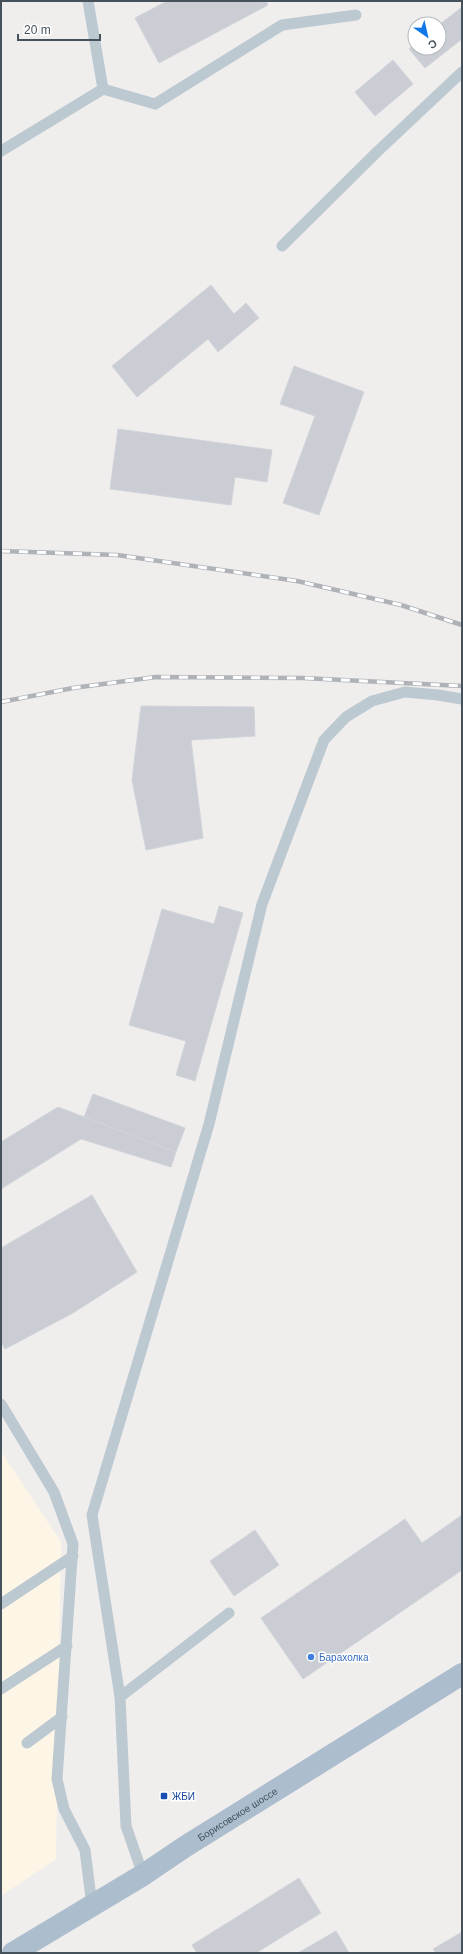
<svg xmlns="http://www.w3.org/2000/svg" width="463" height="1954" font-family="Arial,sans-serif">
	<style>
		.commercial { fill: #fdf5e5 }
		.building { fill: #cacdd3; stroke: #d1d4da }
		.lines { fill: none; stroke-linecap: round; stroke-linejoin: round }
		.service { stroke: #bdc9d1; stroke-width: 11 }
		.primary { stroke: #acbece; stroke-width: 22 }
		.rail-casing { stroke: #afb3b8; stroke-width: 4.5 }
		.rail { stroke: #fff; stroke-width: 3; stroke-dasharray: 9; stroke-linecap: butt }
		.shop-dot { fill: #3f7fe0; stroke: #fff; stroke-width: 1.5 }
		.transit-dot { fill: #1a4fb4; stroke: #fff; stroke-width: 1.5 }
		.labels { text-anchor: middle; stroke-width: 3; stroke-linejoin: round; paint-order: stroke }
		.shop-label { font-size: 10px; fill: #366cbe; stroke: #fff; text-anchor: start }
		.transit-label { font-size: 10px; fill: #164399; stroke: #fff; text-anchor: start }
		.street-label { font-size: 10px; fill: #45525c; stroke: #fff }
	</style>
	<rect width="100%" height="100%" fill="#f0eded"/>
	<path class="commercial" d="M1,1451L61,1542L56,1859L1,1896Z"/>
	<path class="building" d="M167,1H266L268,5L159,63L135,18Z
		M462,7V39L425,68L409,49L415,44V48H439V25Z
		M393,60L413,84L375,116L355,92Z
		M211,285L234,314L246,303L259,318L218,352L208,339L137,397L112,366Z
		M294,366L364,392L319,515L283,503L315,416L280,404Z
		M118,429L272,450L267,482L235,477L231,505L110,489Z
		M141,706L254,707L255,736L191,740L203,838L146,850L132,780Z
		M219,906L243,913L195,1081L176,1075L186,1041L129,1025L162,909L214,924Z
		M93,1094L185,1128L176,1152L84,1117Z
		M58,1107L176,1152L171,1167L81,1139L1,1189V1142Z
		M92,1195L137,1272L73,1313L5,1349L1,1342V1248Z
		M462,1515V1570L303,1679L261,1618L405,1519L422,1543Z
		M255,1530L279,1565L234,1596L210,1561Z
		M299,1878L321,1913L256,1953H197L192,1945Z
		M336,1931L349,1953H298Z
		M462,1932V1953H436L433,1949Z"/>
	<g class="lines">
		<path class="service" d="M103,89L155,104L282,25L356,15
			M1,151L103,89L88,1
			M282,246L378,151L462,72
			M1,1404L54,1492L73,1544L57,1779L64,1809L85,1850L92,1906
			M1,1604L73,1556
			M1,1689L67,1646
			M120,1697L92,1515L209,1124L262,904L324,740L346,717L372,701L405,692L438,695L462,699
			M27,1743L62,1717
			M143,1875L126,1826L120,1697L229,1613"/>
		<path class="primary" id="s1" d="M13,1953L143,1875L186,1846L462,1674"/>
		<defs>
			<path id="rail" d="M1,551L117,555L297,581L401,605L462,625
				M1,702L73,688L156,677L303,678L462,686"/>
		</defs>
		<use href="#rail" class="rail-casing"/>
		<use href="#rail" class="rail"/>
	</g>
	<circle class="shop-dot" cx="311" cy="1657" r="4"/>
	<rect class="transit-dot" x="160" y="1792" width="8" height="8" rx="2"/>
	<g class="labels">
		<g class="shop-label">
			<text x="319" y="1661">Барахолка</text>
		</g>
		<g class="transit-label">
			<text x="172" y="1800">ЖБИ</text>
		</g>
		<g class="street-label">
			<text dy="4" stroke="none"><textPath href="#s1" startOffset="264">Борисовское шоссе</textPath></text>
		</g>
	</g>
	<rect width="463" height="1954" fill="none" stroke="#45525c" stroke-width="4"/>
	<g transform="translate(427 36) rotate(146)"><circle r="19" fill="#ffffff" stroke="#b5babe"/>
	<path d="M0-3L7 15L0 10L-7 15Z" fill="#1077e8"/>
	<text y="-6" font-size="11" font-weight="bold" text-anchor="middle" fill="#45525c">С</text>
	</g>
	<path d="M18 34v6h82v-6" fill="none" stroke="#45525c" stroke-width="2"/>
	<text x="24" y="34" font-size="12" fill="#45525c" stroke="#ffffff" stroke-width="3" paint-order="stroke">20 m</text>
</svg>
